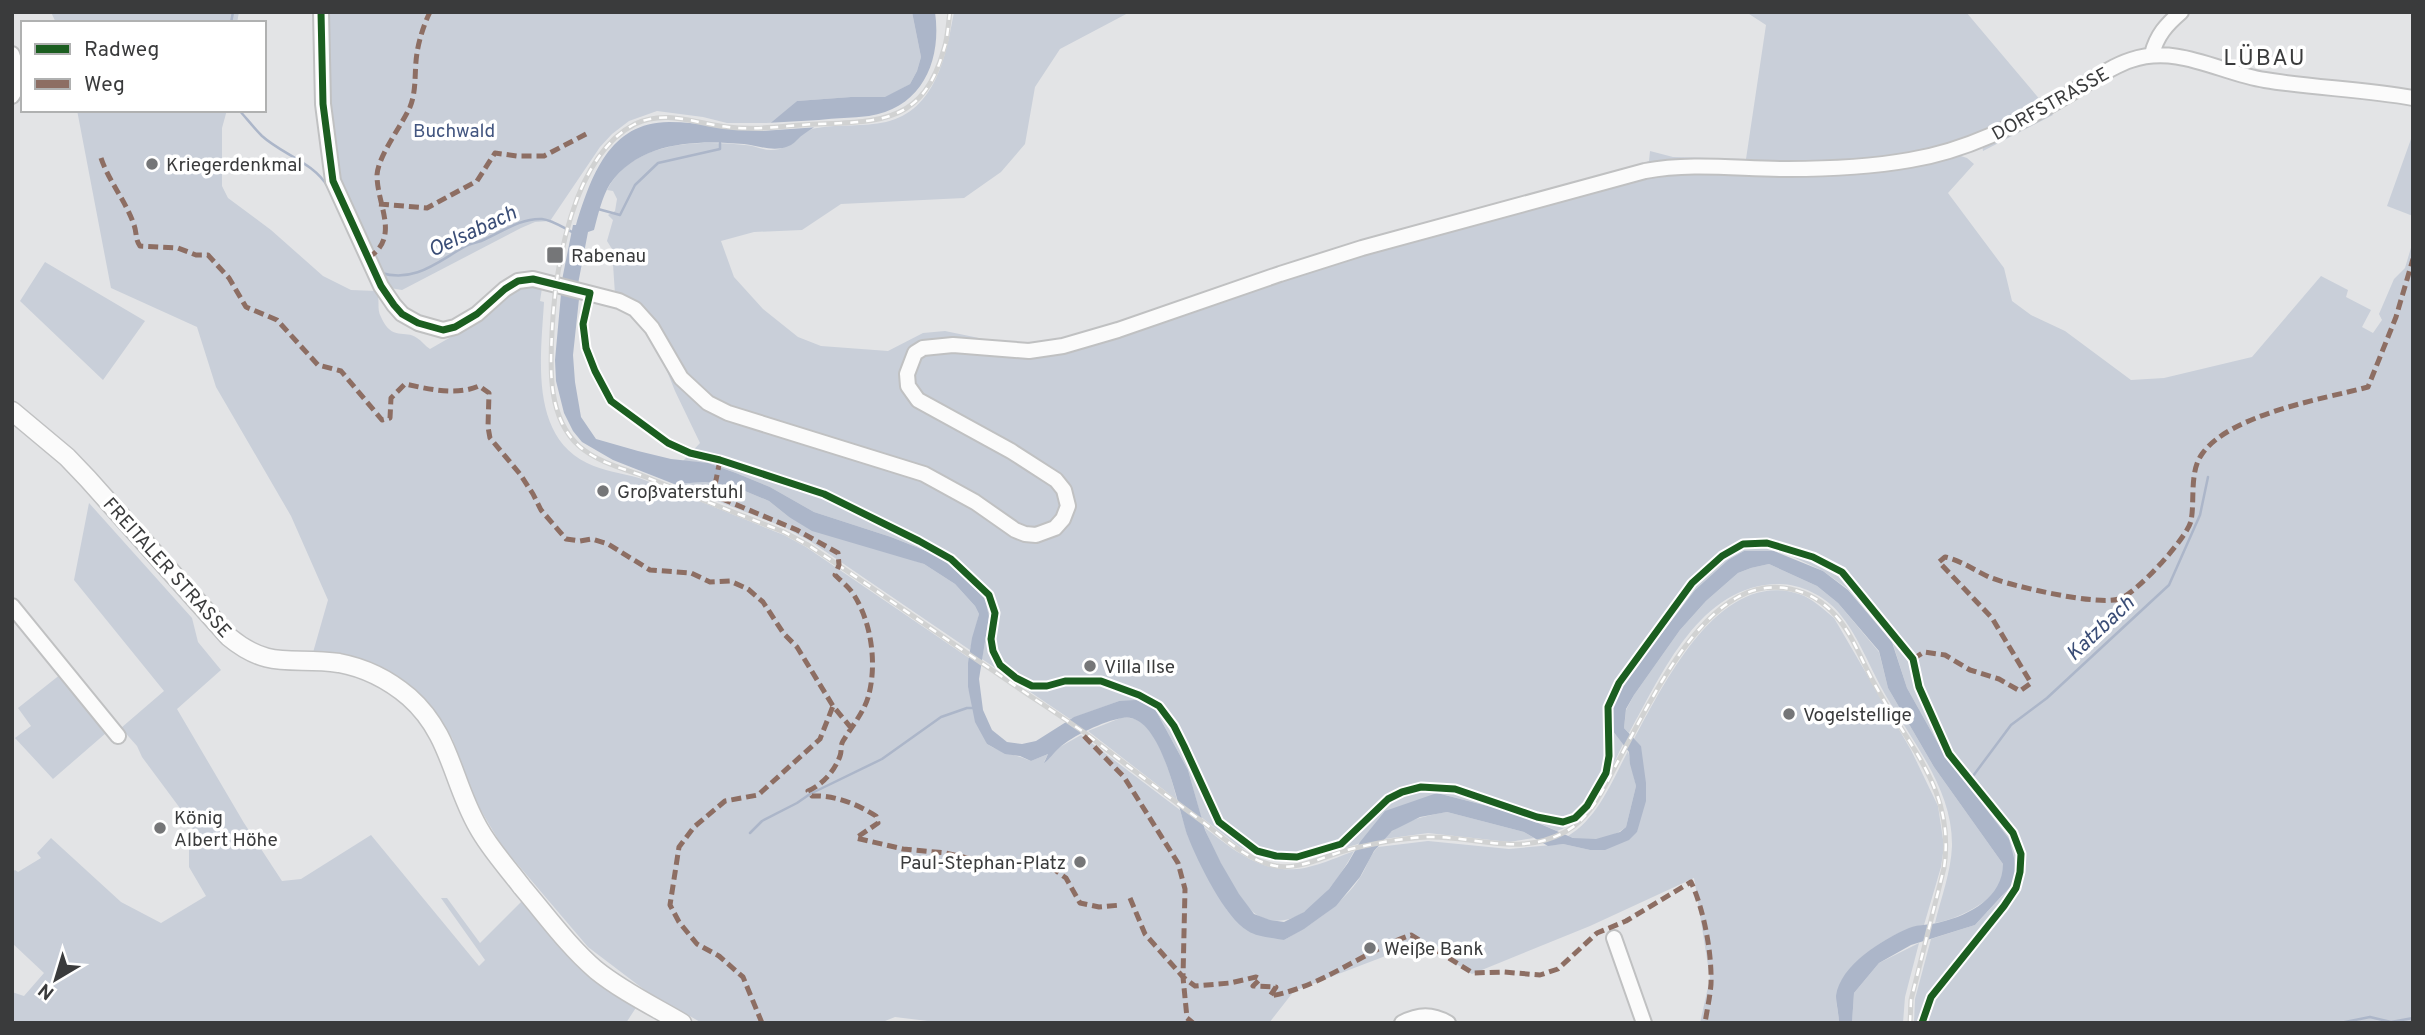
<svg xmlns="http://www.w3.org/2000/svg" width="2425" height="1035" font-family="Overpass,sans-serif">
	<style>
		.green { fill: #c9cfd9 }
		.water { fill: #acb6c9 }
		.pier { fill: #e3e4e6 }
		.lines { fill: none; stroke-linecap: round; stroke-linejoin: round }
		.stream { stroke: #acb6c9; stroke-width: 2.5 }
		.minor-casing { stroke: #c0c1c2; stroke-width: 18 }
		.major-casing { stroke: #c0c1c2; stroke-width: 21 }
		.minor { stroke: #fbfbfb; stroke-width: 14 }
		.major { stroke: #fbfbfb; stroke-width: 18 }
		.rail-casing { stroke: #d1d2d2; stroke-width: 5 }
		.rail { stroke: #fff; stroke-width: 2.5; stroke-dasharray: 8; stroke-linecap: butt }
		.quiet { stroke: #8d6e63; stroke-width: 5; stroke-dasharray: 10 5; stroke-linecap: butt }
		.cycleway-casing { stroke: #fff; stroke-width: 11 }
		.cycleway { stroke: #1b5e20; stroke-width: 7 }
		.poi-dot { fill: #757678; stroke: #fff; stroke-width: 2.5 }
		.labels { text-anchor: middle; stroke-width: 7; stroke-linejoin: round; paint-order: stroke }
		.street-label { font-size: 19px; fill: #3a3b3c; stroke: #fff }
		.park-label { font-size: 19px; fill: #435680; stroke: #fff }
		.poi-label { font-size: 19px; fill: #3a3b3c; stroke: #fff; text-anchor: start }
		.water-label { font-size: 21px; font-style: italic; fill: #3a4d76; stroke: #fff }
		.quarter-label { font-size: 23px; letter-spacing: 2px; fill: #3a3b3c; stroke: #fff }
	</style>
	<rect width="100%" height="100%" fill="#e3e4e6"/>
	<path class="green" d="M51,12H239L237,23H56Z
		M327,12H912L921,57L917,71L910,84L885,98L851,97L797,101L772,123H727L703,117L657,111L629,121L612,134L600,147L550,221L535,222L521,228L402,290L384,287C370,254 353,222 342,188C325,135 328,68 327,12Z
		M954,12H1130L1060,49L1035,87L1025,144L1001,172L964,198L841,204L802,230L754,232L721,241L734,277L763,309L798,337L821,346L888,351L923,333L945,331L1008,344L1042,342L1081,335L1323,252L1639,165L1649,161L1650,151L1673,157L1746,159L1766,25L1746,12H1966L2053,115L1983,151L1982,145L1955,154L1967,158L1974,164L1948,193L2004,268L2012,301L2031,315L2065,331L2131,380L2164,378L2252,357L2321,276L2348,290L2346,297L2371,310L2362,327L2373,333L2382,320L2379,314L2394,279L2405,268L2413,241V1023H1914L1915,999L1931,939L1975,925L2002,896L2015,874L1973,792L1945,756L1907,688L1892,641L1848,589L1823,571L1789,555L1774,551H1744L1728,560L1695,590L1622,685L1611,707L1612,730L1623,744C1608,775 1592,819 1557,831L1515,813L1437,793L1358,844L1298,862H1276L1240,847L1201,817L1188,770L1155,709L1119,701L1070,719L982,659L989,617L967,577L934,554L891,537L814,512L770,487L736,473L708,463L683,461L700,443L675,391L640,304L615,294L612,249L607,241L613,220L608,215L615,211L617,199L613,191L607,190C632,141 697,140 745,145C753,145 762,150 771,150C792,150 800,130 817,128C840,124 863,127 886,122C936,110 946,56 954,12Z
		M77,110H227L222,128V186L228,198L271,230L323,276L351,290L376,291C381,300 376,308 381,317C392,342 405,329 417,338C422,341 425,346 430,349L477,322L508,290C520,292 529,284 542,288L540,301L544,302C541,355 529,435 587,463C603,471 622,473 639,478C688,496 736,516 784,535L806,547L969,658L968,687L987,744C1003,754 1015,754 1031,761L1048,754L1044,762L1058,748L1081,735L1180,810L1188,837L1227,910L1284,940C1313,924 1343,904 1361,876C1367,866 1370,855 1378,847L1428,841L1509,849L1563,844L1590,850L1637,832L1641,746L1634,739C1664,684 1719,568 1799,594C1812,598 1823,609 1834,618L1911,750L1938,806L1944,846L1941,867L1924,925C1893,930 1842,963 1837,995C1835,1003 1839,1014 1839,1023H1700L1710,978L1694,878L1590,926L1472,974L1422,942L1294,991L1269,1023H944L895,1017L880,1023H702L646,991L588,947L502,846L477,804L452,738L429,705L312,656L328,600L291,516L216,387L197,327L111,288Z
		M2411,139L2413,140V216L2387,206Z
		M45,262L145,321L103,380L20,301Z
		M705,482L733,486L769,501L789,517L924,564L955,584L975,606L979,614L970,650L810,541L784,527L674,484Z
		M89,503L192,618L198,642L221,670L177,709L244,823L282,881L301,879L371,835L479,966L485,960L441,898H447L480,943L525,898L639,1003L626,1023H12V992L24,996L44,973L12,943V872L15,870L18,872L41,858L37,853L51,838L121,902L161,923L206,896L189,867V832L194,827L142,757L137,746L121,728L164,691L74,580Z
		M1769,564L1817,586L1838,603L1879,652L1888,688L1934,767L2003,864C2003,870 2004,876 2002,881C1994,902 1955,920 1935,923C1941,898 1951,872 1952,846C1953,786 1908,737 1881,687C1868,663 1857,634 1839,613C1825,596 1801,584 1779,584C1700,584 1662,674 1629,733L1624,728L1626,710L1634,695L1680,630L1706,601L1738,573L1751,568Z
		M61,674L106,733L53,779L15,738L31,726L18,708Z
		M1123,717C1129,718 1134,718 1139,721C1160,734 1171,777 1177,800L1088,731Z
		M1628,751L1636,786L1626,827C1612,839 1586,844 1568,836C1598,818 1612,781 1628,751Z
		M1447,812L1524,832L1534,838L1509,842L1428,833L1384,839C1400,821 1424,816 1447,812Z
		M1204,827C1232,849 1259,872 1297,869C1313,868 1338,857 1354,851C1337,883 1298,939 1257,915C1240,905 1212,847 1204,827Z
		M1919,943L1905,997L1903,1023H1852L1854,993L1879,963Z"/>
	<path class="water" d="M912,12H935C942,61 922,108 869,116C852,118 835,118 819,120C815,128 811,129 804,134C799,137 796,142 791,145C775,153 760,146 744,144C696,140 640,141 610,184C602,197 598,215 594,230L588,232L578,284L562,280L573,225H576C591,177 609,122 669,122C700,122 730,129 761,131L797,101L851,97H885L910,84L917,71L921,57Z
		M561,294L579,299L573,355L575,382L581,417L596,439L638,451L671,459L708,463L736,473L770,487L814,512L891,537L934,554L967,577L985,599L989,617L979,679L983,710L992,730L1007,742L1022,744L1036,741L1074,717L1119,701L1136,700L1155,709L1188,770L1205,830L1221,863L1239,894L1254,914L1270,920L1284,922L1304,912L1329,889L1348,863L1360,842L1385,811L1437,793L1515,813L1573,838L1596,839L1620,832L1626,827L1636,786L1630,764L1629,752L1612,730L1611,707L1622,685L1695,590L1728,560L1744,551H1774L1823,571L1848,590L1892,642L1907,688L1945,756L2009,839L2014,858L2015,874L2010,887L1975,925L1911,945L1879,963L1854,993L1852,1023H1839C1839,1015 1836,1002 1836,996C1840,965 1883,939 1909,928C1919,924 1931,925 1941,922C1970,915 2003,897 2003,864L1934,767L1888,688L1879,651L1838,603L1817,586L1769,564L1751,568L1738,573L1706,601L1680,630L1634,695L1626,709L1624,728L1641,746L1646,783V801L1637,832L1629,840L1605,850H1590L1563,844L1548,846L1524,832L1447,812L1420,817L1392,831L1374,851L1360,877L1336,906L1304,929L1284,940C1274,938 1257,937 1248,931C1225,918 1198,862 1188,837C1178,810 1162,710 1122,718C1104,721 1072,736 1059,748C1053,753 1050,759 1044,763L1048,754L1031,761L1020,756L1005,754L987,744L975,722L968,687V663L972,638L979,614L975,606L955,584L924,564L812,531L789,517L769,501L733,486L705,482L674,484L613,460L582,442L573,431L564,413L556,381L555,360Z"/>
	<path class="pier" d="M819,120V127L761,131V126L766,123Z"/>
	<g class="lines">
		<path class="stream" d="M231,23L233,12
			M239,110C247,119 254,128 262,136C283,155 313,162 328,187
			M598,209L620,215L635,185L658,163L720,149V143
			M381,273C416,283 438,261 466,246C471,243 476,243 481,241C501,233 519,218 542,219C552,220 564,228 572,232
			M1973,776L2011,725L2047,698L2169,585L2200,515L2208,477
			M750,833L762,821L797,803L810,794L882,759L941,717L967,708H974
			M2340,1023L2370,1017L2391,1022L2413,1018"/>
		<defs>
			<path id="minor" d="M321,12L323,104L333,181L381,286L394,305L402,314L418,323L443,330L455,327L477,314L505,289L518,281L533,279L619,301L635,309L652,328L681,378L708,403L728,413L924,474L975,502L1015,530L1025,534L1036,535L1055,528L1063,519L1068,506L1064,490L1056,480L1011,451L918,400L908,386L907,374L915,353L923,348L953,345L1029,351L1063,346L1118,330L1280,274L1362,248L1645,171C1692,162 1740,169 1788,169C1828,169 1870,167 1910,160C1966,151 2017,125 2066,96C2087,84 2109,67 2131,60C2178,44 2220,73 2265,80C2314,88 2364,89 2413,98
				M12,54L21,81L12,96
				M2152,54C2157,35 2166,25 2181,12
				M12,606L118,736
				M1614,938L1644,1023
				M1402,1023C1419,1014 1432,1014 1448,1023"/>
			<path id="major" d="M12,411L67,457L88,479L229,637C270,671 293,656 339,663C366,668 389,680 409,697C451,734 452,782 478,827C490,849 507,867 522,887C546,915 568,946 596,970C622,991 653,1006 682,1023"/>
		</defs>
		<use href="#minor" class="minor-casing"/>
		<use href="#major" class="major-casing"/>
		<use href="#minor" class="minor"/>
		<use href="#major" class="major"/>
		<defs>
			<path id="rail" d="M950,12C948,24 948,37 944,49C924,121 883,122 818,124C788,125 757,131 728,127C697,124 666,109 635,124C572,156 555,269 552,332C550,370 548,418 579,446C597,462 624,469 646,477C692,496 738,514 784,532L808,545C871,586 932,630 995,672C1025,693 1055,712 1085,733C1124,763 1163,793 1203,822C1225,839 1248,861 1276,866C1302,870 1326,855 1351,849C1376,843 1402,838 1428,837C1477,836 1518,857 1565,832C1591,818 1603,790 1616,765C1645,712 1684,626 1738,597C1771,579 1811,587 1836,616C1854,636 1864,667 1878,690C1912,751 1955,792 1944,868L1911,1000L1910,1023"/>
		</defs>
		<use href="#rail" class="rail-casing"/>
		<use href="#rail" class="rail"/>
		<path class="quiet" d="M101,158C109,182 126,201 134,225C137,233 135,239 140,246L178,248L196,255H208L229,278L246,307L277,320L318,365L341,371L382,420L390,418L391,398L405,384C429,389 456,396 479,386L489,393L488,427L490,438L520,474L533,494L541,510L566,539L580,541L592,539L608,544L650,570L691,573L710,582L730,581L748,589L763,602L784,634L797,647L833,706L852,729
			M379,204L427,208L477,181L495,153L517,156H544L588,133
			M368,258C401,237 377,206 377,175C378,156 402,125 410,107C417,90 414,71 417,53C419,40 424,24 430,12
			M720,460L713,495L797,530L838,553L839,565L835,575C841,581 849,587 854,595C871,622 877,662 869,694C865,711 852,726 843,741C840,746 842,751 840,756C834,772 823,784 808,791L812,796C835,795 857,804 876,816L878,823L856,838L903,849L946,853L980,861L1052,868L1066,878L1080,903L1099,907L1121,905
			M1913,659L1924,652L1945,655L1970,670L1999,679L2020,691L2031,683L1992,618L1939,562L1945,557C1962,561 1974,570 1989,577C2011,586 2097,606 2119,599C2136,594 2187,538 2191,521C2195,501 2189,472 2202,454C2230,414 2323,399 2368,387L2396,317L2413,259
			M1084,736L1124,777L1178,863L1185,889L1183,977L1187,1018L1193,1023
			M1130,898L1145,934L1183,977L1195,986L1230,983L1256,977L1260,979L1253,986L1276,987L1270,996C1322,987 1362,952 1411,935L1473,973L1504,972L1540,975L1558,969L1597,933L1626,921L1691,882C1704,910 1712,953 1711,984C1710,997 1707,1010 1705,1023
			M762,1023L743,977L719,956L697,944L679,922L670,905L679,847L694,827L725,801L758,795L820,739L833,706"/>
		<defs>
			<path id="cycleway" d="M321,12L323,104L333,181L381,286L394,305L402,314L418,323L443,330L455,327L477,314L505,289L518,281L533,279L590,293L583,324L586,348L595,371L611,401L668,443L690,453L720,460L824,494L919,541L951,559L989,595L995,613L991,639L993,651L1000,665L1016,678L1032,686H1047L1065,681H1101L1139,695L1159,706L1174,726L1184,746L1219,822L1257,851L1276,856L1297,857L1341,844L1388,799L1402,792L1421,787L1455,789L1537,817L1563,822L1575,818L1587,806L1606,773L1609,756L1608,707L1619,683L1692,583L1722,556L1743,544L1767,543L1813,557L1842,572L1913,659L1919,687L1949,754L2013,833L2021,854L2020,872L2016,888L2004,906L1931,997L1922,1023"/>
		</defs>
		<use href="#cycleway" class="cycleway-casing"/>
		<use href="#cycleway" class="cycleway"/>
	</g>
	<g class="poi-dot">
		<circle cx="152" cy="164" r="7"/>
		<rect x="546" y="246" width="18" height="18" rx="3.5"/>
		<circle cx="603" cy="491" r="7"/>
		<circle cx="1090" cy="666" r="7"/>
		<circle cx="1789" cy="714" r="7"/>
		<circle cx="160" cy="828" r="7"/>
		<circle cx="1080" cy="862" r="7"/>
		<circle cx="1370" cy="948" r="7"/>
	</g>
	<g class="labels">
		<g class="street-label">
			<text transform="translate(2050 103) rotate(-29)" y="7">DORFSTRASSE</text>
			<text transform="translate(168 567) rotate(48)" y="7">FREITALER STRASSE</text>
		</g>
		<g class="park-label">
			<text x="454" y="137">Buchwald</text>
		</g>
		<g class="poi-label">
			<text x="166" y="171">Kriegerdenkmal</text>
			<text x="571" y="262">Rabenau</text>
			<text x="617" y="498">Großvaterstuhl</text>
			<text x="1104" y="673">Villa Ilse</text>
			<text x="1803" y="721">Vogelstellige</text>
			<text x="174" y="824">König<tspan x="174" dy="22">Albert Höhe</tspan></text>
			<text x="1066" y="869" text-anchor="end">Paul-Stephan-Platz</text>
			<text x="1384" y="955">Weiße Bank</text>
		</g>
		<g class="water-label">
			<text transform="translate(472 231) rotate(-25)" y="7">Oelsabach</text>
			<text transform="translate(2100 628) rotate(-43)" y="7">Katzbach</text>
		</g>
		<g class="quarter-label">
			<text x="2265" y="65">LÜBAU</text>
		</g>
	</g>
	<rect width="2425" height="1035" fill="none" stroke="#3a3b3c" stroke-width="28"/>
	<rect x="21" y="21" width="245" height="91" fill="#ffffff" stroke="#b0b1b1" stroke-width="2"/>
	<rect x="35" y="44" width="35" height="10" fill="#1b5e20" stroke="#b0b1b1" stroke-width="2"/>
	<text x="84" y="56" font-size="21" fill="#3a3b3c">Radweg</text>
	<rect x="35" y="79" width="35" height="10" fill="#8d6e63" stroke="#b0b1b1" stroke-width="2"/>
	<text x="84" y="91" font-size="21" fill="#3a3b3c">Weg</text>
	<g transform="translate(56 979) rotate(218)" stroke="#ffffff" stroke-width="5" paint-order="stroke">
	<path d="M0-5L12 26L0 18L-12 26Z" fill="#3a3b3c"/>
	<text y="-10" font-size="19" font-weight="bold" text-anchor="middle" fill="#3a3b3c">N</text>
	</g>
</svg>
